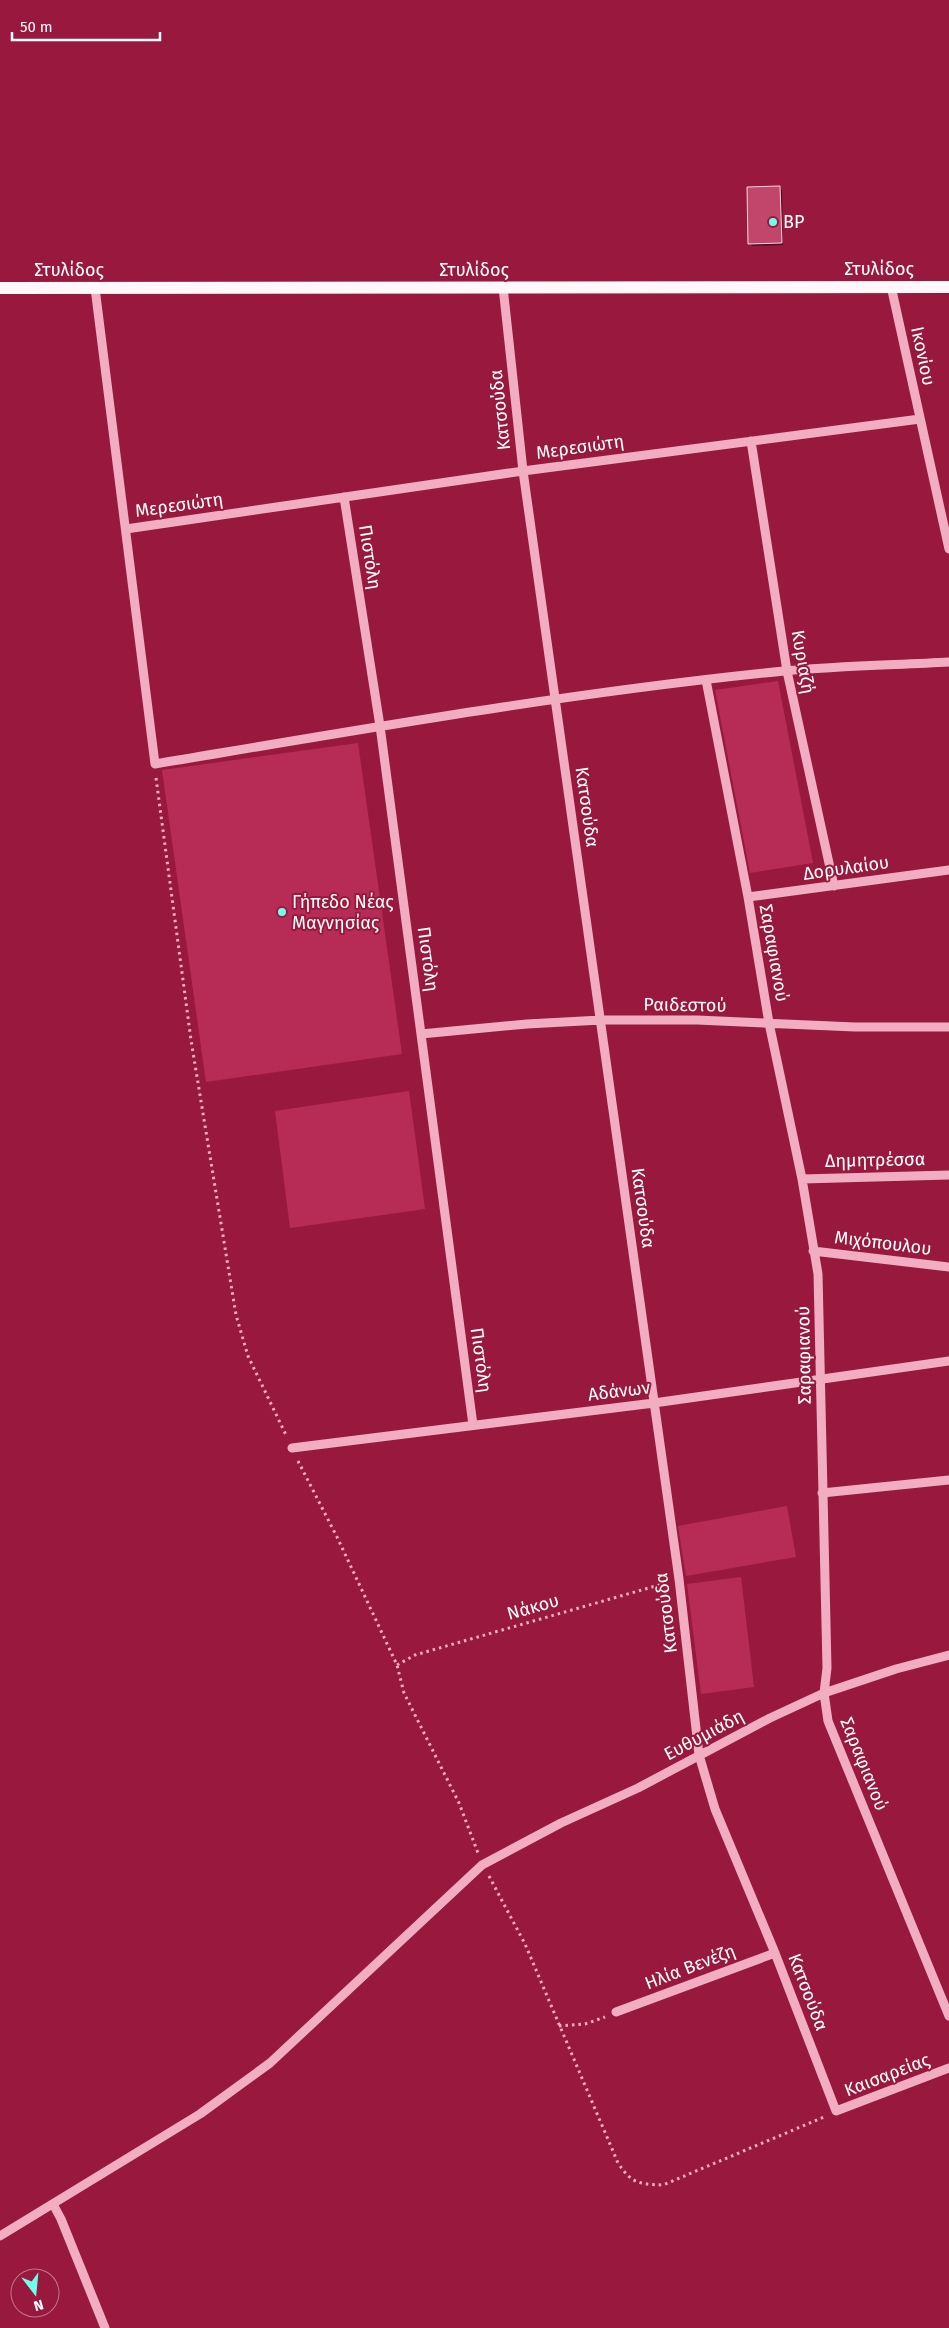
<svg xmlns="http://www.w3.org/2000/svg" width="949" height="2328" font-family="'Fira Sans',sans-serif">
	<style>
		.green { fill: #b72c57 }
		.shadow { fill: #0007 }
		.building { fill: #c2466b; stroke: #fcd5e1 }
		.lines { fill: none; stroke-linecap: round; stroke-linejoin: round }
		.path { stroke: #f1aec3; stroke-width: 3; stroke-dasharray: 2.5 4; stroke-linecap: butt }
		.minor { stroke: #f1aec3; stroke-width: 9 }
		.major { stroke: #fff8fa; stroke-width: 12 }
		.poi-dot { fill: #6effea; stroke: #99193e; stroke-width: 2 }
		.labels { text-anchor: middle; stroke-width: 4; stroke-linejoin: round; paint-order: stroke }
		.poi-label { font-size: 18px; fill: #fff; stroke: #99193e; text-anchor: start }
		.street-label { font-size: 18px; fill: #fff; stroke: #99193e }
	</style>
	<rect width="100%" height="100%" fill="#99193e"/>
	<path class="green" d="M778,681L813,863L750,873L715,690Z
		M358,743L402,1054L206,1082L162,770Z
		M409,1091L425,1209L290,1228L275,1111Z
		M787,1506L796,1557L686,1576L678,1526Z
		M741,1577L754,1687L701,1694L687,1584Z"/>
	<path class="shadow" d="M780,187L782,190L783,245L752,246L750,243Z"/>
	<path class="building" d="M780,186L782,243L748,244L747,187Z"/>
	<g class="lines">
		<path class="path" d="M156,778L191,1040L236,1315L248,1356L286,1435
			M298,1461L338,1539L397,1665L404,1693L459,1803L478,1853
			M397,1665L415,1655L666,1583
			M489,1876L525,1944L618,2163C632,2184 639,2184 663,2185L824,2117
			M559,2026L585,2024L605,2017"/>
		<path class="minor" d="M891,286L949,549
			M503,287L523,471L679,1579L699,1755L715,1809L775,1953L836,2111L949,2068
			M95,288L155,764C364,729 573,692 784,671C839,666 894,665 949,662
			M751,441L787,671L834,886
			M344,497L380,726L473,1425
			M126,529L523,471L920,419
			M706,680L748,897L769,1023L802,1179L818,1274L827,1668L824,1693L828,1721L949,2016
			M748,897L949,870
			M421,1034L527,1024L601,1020H697L855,1027H949
			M802,1179L949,1175
			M813,1251L949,1267
			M292,1448L654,1403L949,1361
			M822,1493L949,1480
			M616,2012L775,1953
			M53,2204L61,2219L105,2328
			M0,2236L200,2114L270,2063L482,1865L561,1823L638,1788L770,1718L824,1693L896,1669L949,1655"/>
		<path class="major" d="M0,288L949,287"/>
	</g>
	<g class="poi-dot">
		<circle cx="773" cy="222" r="5"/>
		<circle cx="282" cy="912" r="5"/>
	</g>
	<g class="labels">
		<g class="poi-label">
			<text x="783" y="228">BP</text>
			<text x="292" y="908">Γήπεδο Νέας<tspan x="292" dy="21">Μαγνησίας</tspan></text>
		</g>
		<g class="street-label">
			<text x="879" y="275">Στυλίδος</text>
			<text x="69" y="276">Στυλίδος</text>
			<text x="474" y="276">Στυλίδος</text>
			<text transform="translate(923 356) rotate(78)" y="6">Ικονίου</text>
			<text transform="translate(500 410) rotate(-96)" y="6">Κατσούδα</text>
			<text transform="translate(580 447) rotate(-8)" y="6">Μερεσιώτη</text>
			<text transform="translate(179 505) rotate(-8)" y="6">Μερεσιώτη</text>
			<text transform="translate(370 557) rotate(81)" y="6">Πιστόλη</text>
			<text transform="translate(803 662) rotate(80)" y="6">Κυριαζή</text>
			<text transform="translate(587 807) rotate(82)" y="6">Κατσούδα</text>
			<text transform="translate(846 868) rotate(-8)" y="6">Δορυλαίου</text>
			<text transform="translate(774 953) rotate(80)" y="6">Σαραφιανού</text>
			<text transform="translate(428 959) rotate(82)" y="6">Πιστόλη</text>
			<text transform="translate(685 1005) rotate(1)" y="6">Ραιδεστού</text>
			<text transform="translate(875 1160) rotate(-1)" y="6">Δημητρέσσα</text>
			<text transform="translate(643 1208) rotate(82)" y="6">Κατσούδα</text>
			<text transform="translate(883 1243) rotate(7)" y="6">Μιχόπουλου</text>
			<text transform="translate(804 1355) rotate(-91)" y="6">Σαραφιανού</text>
			<text transform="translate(481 1360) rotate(82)" y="6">Πιστόλη</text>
			<text transform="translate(619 1391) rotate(-7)" y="6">Αδάνων</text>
			<text transform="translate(533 1607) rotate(-16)" y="6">Νάκου</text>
			<text transform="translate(666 1613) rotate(-97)" y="6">Κατσούδα</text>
			<text transform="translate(704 1735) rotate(-28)" y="6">Ευθυμιάδη</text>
			<text transform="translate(864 1764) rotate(68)" y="6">Σαραφιανού</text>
			<text transform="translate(690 1967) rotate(-21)" y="6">Ηλία Βενέζη</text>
			<text transform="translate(808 1992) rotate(69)" y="6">Κατσούδα</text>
			<text transform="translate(887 2075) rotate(-21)" y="6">Καισαρείας</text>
		</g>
	</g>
	<g transform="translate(35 2293) rotate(164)"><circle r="24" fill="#99193e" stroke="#c2758b"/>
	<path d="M0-4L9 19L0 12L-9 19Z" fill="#6effea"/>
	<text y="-8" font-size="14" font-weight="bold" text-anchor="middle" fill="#ffffff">N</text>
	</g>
	<path d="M12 32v8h148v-8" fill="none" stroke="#ffffff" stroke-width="2.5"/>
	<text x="20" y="32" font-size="15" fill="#ffffff" stroke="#99193e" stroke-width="4" paint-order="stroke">50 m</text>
</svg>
